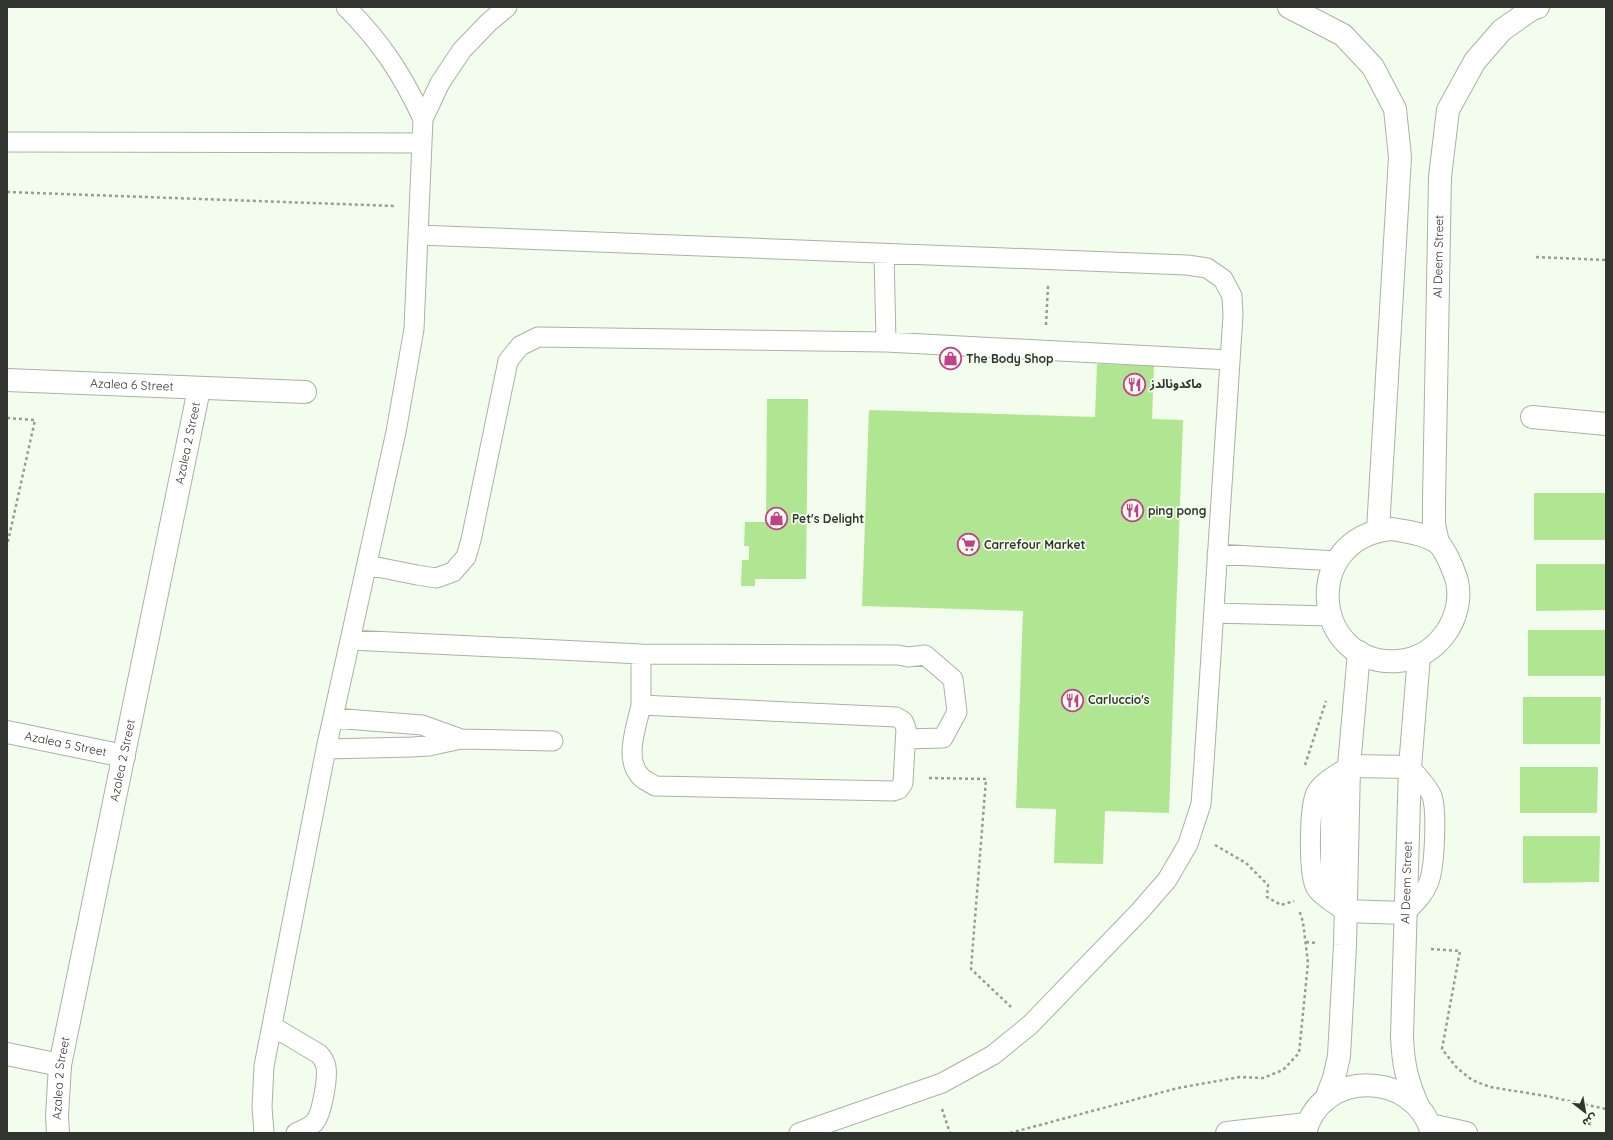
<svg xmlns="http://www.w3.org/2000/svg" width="1613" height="1140" font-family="Quicksand,'Noto Sans Arabic',sans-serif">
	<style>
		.building { fill: #b0e591 }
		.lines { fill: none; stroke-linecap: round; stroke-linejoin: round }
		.service-casing { stroke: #a9b2a4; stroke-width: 21 }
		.minor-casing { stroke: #a9b2a4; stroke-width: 24 }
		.tertiary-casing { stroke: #a9b2a4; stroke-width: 24 }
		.path { stroke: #969d92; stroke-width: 2.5; stroke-dasharray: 3 3; stroke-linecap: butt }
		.service { stroke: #fff; stroke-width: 19 }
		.minor { stroke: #fff; stroke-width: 22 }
		.tertiary { stroke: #fff; stroke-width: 22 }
		.labels { text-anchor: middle; stroke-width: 3.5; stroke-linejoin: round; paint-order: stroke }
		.street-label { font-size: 12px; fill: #31342f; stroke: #f3fded }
		.poi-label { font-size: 12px; font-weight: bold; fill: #31342f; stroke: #f3fded; text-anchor: start }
	</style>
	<rect width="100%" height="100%" fill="#f3fded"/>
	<path class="building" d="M1097,364L1154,365L1152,419L1183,420L1169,813L1105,811L1103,864L1054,863L1056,809L1016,808L1023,611L862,606L869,410L1095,417Z
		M767,399H808L806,579H755V586H741L742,560H749V546H744L745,522H766Z
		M1534,493H1606V540H1534Z
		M1536,564H1606V610L1536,611Z
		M1528,630H1605V676H1528Z
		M1523,697H1601L1600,744H1523Z
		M1520,767H1598L1597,813H1520Z
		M1523,836H1600L1599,882L1523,883Z"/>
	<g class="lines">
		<defs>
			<path id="service" d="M346,7C381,42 402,74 423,119
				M7,142L421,143
				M418,235L1187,265L1207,268L1223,279L1232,296L1233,315L1204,763L1201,804L1188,844L1167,880L1140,911L1030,1025L993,1055L942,1083L799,1133
				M884,253L886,342
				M1217,554L1336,561
				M367,565L417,575L436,578L453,572L466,557L471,540L508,361L520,346L538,337L886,342L1230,360
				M1214,613L1330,616
				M350,640L641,654L898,655L908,657L925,655L953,679L957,712L943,738L906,739
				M641,654V705
				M641,705L896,717L903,721L906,728L903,783L899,789L893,791L655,786C651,783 645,781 641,777C623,759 637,726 641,705Z
				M333,718L422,725L461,739
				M326,749L412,747L429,746L461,739L553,741
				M1330,901L1331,779
				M1345,911C1335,904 1323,898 1316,888C1308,875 1309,807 1316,793C1322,781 1338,774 1349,766
				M1405,913C1414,904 1423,896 1428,884C1435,870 1437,811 1432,796C1427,785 1417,776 1410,767
				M272,1026L319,1054C323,1058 325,1062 326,1067C328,1078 322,1113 315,1122C310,1127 303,1130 296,1133
				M264,1133L262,1107L264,1066L326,749L396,432L414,329L423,119L440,83L462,50L489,22L507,7"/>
			<g id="minor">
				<path id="s1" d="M7,380L305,392"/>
				<path d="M1532,417L1606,424"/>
				<path id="s2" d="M7,732L124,756"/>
				<path d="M7,1054L60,1065"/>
				<path id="s3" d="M58,1133L57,1116L60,1065L199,389"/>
			</g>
			<g id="tertiary">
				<path d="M1289,7L1343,35L1373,67L1395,109L1400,157L1378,530"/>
				<path d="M1392,529C1405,531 1427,534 1438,543C1444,548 1449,560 1452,567C1453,571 1456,576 1457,581C1465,618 1437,658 1398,661C1311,667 1300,537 1392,529Z"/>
				<path id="s4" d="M1438,543L1434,524V501L1440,177L1448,110L1475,61L1502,30L1532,9L1538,7"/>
				<path d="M1349,766L1410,767"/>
				<path d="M1345,911L1405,913"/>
				<path d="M1326,1099L1334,1078L1339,1056L1345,945L1349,766L1359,652"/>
				<path id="s5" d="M1418,1106C1407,1081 1403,1064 1402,1036L1410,767L1419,656"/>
				<path d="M1430,1125L1466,1133"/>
				<path d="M1227,1133L1307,1124"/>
				<path d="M1305,1133C1320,1069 1415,1070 1432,1133"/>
			</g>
		</defs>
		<use href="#service" class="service-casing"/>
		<use href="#minor" class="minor-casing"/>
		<use href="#tertiary" class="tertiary-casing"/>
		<path class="path" d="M7,192L395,206
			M1536,257L1606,260
			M1046,325L1048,286
			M7,418L35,420L7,546
			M1305,765L1326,701
			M929,778L986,779L971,969L1011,1007
			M1215,845L1246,863L1268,885L1267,897L1281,905L1294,901
			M1306,942L1318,943
			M1431,949L1460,951L1442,1049L1457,1068L1472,1080L1490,1087L1546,1096L1606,1109
			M942,1109L950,1133
			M1010,1133L1178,1088L1240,1077L1263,1078L1283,1070L1299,1053L1308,963L1303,922L1299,910"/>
		<use href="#service" class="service"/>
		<use href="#minor" class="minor"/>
		<use href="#tertiary" class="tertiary"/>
	</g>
	<defs>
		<symbol id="shop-ring" viewBox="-11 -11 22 22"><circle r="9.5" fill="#f3fded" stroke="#c24089" stroke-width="1.5"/><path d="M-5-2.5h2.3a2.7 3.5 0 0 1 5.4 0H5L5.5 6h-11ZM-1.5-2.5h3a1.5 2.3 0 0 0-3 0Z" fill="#c24089"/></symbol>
		<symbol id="restaurant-ring" viewBox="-11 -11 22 22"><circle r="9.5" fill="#f3fded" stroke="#c24089" stroke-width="1.5"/><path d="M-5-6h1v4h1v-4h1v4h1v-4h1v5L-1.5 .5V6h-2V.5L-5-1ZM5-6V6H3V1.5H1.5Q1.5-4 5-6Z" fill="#c24089"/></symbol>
		<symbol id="supermarket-ring" viewBox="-11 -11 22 22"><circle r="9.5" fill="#f3fded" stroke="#c24089" stroke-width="1.5"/><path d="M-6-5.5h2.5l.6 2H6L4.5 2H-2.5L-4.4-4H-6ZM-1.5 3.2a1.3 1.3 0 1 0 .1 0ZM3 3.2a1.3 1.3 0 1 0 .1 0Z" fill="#c24089"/></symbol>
	</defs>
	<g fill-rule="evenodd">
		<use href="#shop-ring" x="938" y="346" width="25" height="25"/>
		<use href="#restaurant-ring" x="1122" y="372" width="25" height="25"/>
		<use href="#restaurant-ring" x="1120" y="498" width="25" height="25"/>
		<use href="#shop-ring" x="764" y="506" width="25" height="25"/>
		<use href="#supermarket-ring" x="956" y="532" width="25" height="25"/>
		<use href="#restaurant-ring" x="1060" y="688" width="25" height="25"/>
	</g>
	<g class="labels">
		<g class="street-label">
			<text dy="4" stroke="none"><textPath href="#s4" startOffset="287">Al Deem Street</textPath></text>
			<text dy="4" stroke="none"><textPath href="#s1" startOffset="125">Azalea 6 Street</textPath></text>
			<text dy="4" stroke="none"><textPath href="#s3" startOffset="703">Azalea 2 Street</textPath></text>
			<text dy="4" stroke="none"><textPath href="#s2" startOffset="60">Azalea 5 Street</textPath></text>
			<text dy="4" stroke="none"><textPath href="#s3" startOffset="379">Azalea 2 Street</textPath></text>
			<text dy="4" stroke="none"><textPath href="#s5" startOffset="226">Al Deem Street</textPath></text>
			<text dy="4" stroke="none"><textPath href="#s3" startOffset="55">Azalea 2 Street</textPath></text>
		</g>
		<g class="poi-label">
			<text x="966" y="363">The Body Shop</text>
			<text x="1150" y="388">ماكدونالدز</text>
			<text x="1148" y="515">ping pong</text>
			<text x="792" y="523">Pet's Delight</text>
			<text x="984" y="549">Carrefour Market</text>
			<text x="1088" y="704">Carluccio's</text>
		</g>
	</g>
	<rect width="1613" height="1140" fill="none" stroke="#31342f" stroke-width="16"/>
	<g transform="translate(1585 1112) rotate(149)" stroke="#f3fded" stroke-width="3" paint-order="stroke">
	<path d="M0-3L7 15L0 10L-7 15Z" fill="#31342f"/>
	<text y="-6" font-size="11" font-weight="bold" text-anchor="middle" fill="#31342f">ش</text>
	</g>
</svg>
